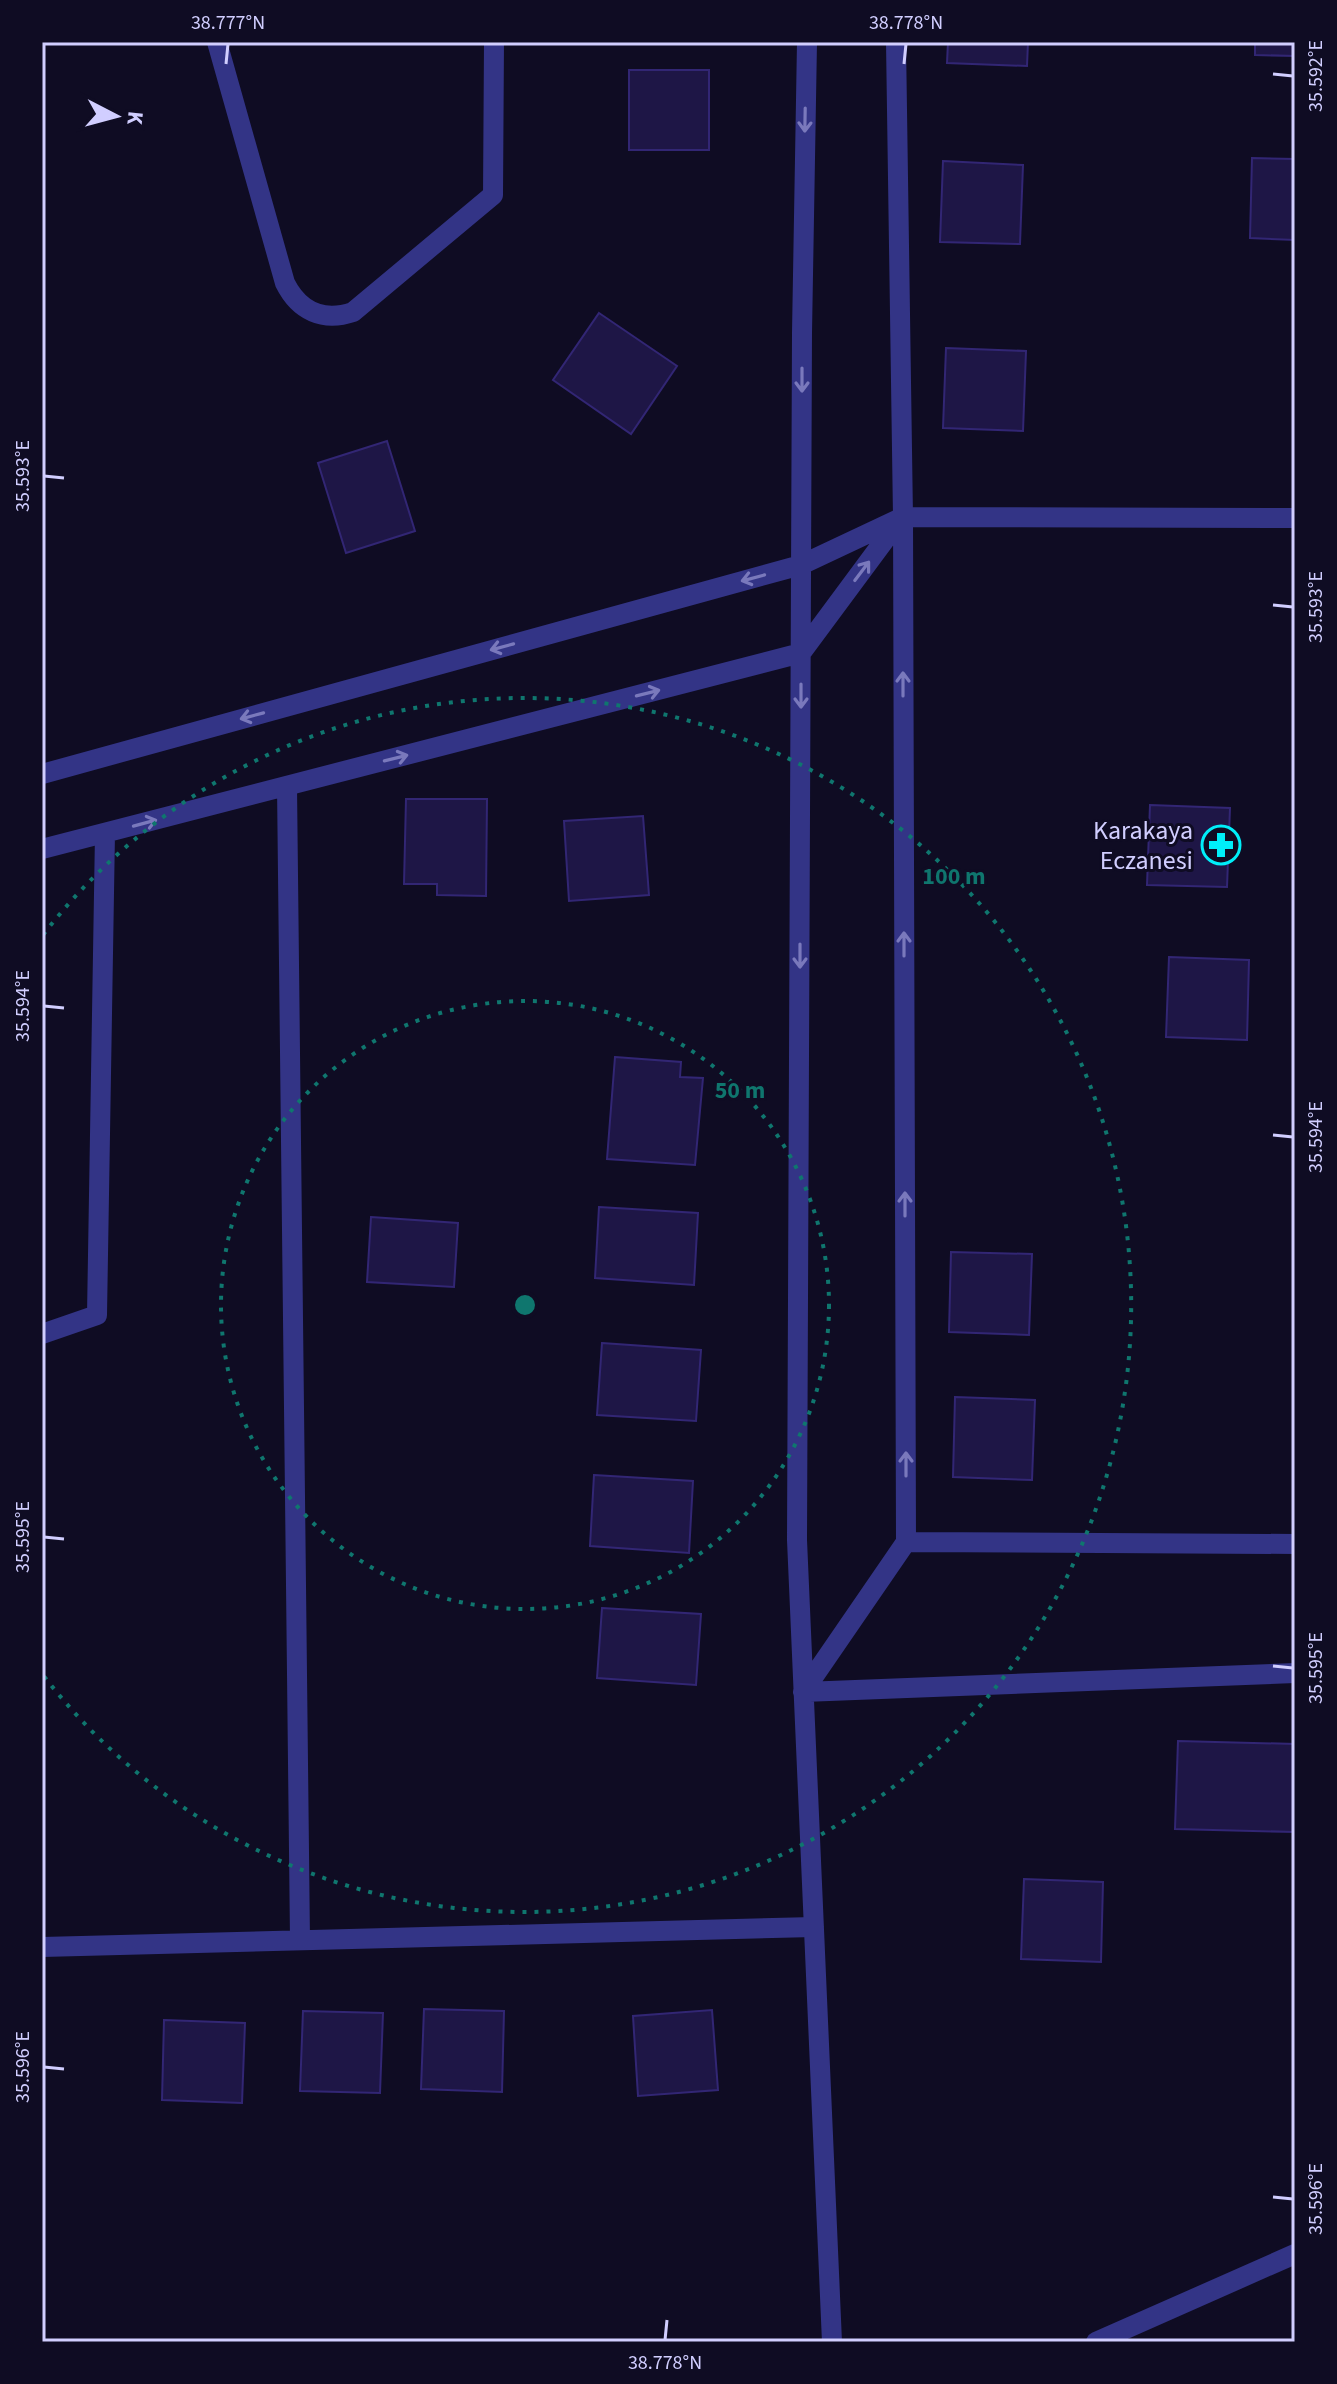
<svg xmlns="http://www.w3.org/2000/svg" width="1337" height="2384" font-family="'Source Sans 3',sans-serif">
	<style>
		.building { fill: #1e1646; stroke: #322674; stroke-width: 2 }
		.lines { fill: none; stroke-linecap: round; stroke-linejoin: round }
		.minor { stroke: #333486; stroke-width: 20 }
		.oneway { stroke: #7a79bc }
		.ticks { fill: none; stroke: #d1ceff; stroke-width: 3 }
		.ring { fill: none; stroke: #0f766e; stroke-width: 4; stroke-dasharray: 4 8 }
		.labels { text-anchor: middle; stroke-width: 6; stroke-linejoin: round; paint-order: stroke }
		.poi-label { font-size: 26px; fill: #d1ceff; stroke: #0f0c23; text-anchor: end }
		.centre { fill: #0f766e; stroke: #0f0c23; stroke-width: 4 }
		.ring-label { font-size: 24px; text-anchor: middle; font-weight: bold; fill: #0f766e; stroke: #0f0c23; stroke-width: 6; stroke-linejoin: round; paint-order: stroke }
		.neatline { fill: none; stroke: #d1ceff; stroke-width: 3 }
		.ticks-label { font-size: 20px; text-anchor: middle; fill: #d1ceff }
	</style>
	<rect width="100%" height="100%" fill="#0f0c23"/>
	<path class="building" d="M948,42H1028L1027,66L947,63Z
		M1255,42H1295V56L1255,55Z
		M629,70H709V150H629Z
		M1252,158L1295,159V240L1250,238Z
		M943,161L1023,165L1020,244L940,242Z
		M599,313L677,366L631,434L553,380Z
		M946,348L1026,351L1023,431L943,428Z
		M387,441L415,531L346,553L318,463Z
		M406,799H487L486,896L437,895V884H404Z
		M1150,805L1230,808L1227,887L1147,885Z
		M643,816L649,895L569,901L564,821Z
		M1169,957L1249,960L1247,1040L1166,1037Z
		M615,1057L681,1062L680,1077L703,1078L695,1165L607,1159Z
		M599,1207L698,1213L694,1285L595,1278Z
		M371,1217L458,1223L454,1287L367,1282Z
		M951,1252L1032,1254L1029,1335L949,1332Z
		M602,1343L701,1350L696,1421L597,1415Z
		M955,1397L1035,1400L1032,1480L953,1477Z
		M594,1475L693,1481L689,1553L590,1546Z
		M602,1608L701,1614L696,1685L597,1678Z
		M1178,1741L1295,1744V1832L1175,1829Z
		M1024,1879L1103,1882L1101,1962L1021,1959Z
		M424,2009L504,2011L502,2092L421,2089Z
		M712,2010L718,2090L638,2096L633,2016Z
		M303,2011L383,2013L380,2093L300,2091Z
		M164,2020L245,2023L242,2103L162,2100Z"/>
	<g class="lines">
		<path class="minor" d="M217,42L285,283C299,311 323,322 353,312L493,195L494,42
			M807,42L802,333L797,1540L832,2342
			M42,774L801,565L903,517L1295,518
			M287,786L300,1940
			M42,849L801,653L901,518
			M42,1334L97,1315L105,833
			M906,1542L1295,1544
			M803,1692L906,1542L903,517L896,42
			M803,1692L1295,1673
			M42,1947L814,1927
			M1096,2342L1295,2254"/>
	</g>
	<defs><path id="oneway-shaft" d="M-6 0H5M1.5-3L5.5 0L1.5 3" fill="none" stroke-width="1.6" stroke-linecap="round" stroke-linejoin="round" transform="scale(2)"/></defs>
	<g class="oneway">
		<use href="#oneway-shaft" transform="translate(805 120) rotate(91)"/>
		<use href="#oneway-shaft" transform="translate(802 380) rotate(90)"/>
		<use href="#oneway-shaft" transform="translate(862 571) rotate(-53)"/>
		<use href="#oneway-shaft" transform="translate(753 578) rotate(165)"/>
		<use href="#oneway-shaft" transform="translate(502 647) rotate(165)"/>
		<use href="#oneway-shaft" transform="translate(903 684) rotate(-90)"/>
		<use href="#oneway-shaft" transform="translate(648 693) rotate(-14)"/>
		<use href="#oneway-shaft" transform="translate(801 696) rotate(90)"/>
		<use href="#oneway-shaft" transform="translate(252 716) rotate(165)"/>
		<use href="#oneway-shaft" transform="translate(396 758) rotate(-14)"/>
		<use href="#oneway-shaft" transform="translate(145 823) rotate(-15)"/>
		<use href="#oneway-shaft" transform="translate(904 944) rotate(-90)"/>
		<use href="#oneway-shaft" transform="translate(800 956) rotate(90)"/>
		<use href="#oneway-shaft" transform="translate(905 1204) rotate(-90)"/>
		<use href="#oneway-shaft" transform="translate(906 1464) rotate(-90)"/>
	</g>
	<path class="ticks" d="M226,64L228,44M904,64L906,44M1273,74L1293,76M44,476L64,478M1273,605L1293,607M44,1006L64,1008M1273,1135L1293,1137M44,1537L64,1539M1273,1666L1293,1668M44,2067L64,2069M1273,2197L1293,2199M665,2340L667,2320"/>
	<g class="ring">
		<circle cx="525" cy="1305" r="304"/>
		<path d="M43 935A607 607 0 1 1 43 1675"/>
	</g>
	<defs>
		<symbol id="pharmacy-ring" viewBox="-11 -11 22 22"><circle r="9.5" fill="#0f0c23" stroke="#00eef9" stroke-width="1.5"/><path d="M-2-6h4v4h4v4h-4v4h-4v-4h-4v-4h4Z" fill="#00eef9"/></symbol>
	</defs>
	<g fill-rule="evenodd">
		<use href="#pharmacy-ring" x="1199" y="823" width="44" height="44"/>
	</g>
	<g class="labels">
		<g class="poi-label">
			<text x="1193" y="839">Karakaya<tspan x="1193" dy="30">Eczanesi</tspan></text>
		</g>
	</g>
	<circle cx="525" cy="1305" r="12" class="centre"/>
	<g class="ring-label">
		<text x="954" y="884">100 m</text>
		<text x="740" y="1098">50 m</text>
	</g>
	<rect width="1337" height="2384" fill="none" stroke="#0f0c23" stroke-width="88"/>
	<g transform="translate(116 116) rotate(96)" stroke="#0f0c23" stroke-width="6" paint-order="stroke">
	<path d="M0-6L14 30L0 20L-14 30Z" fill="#d1ceff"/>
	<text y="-12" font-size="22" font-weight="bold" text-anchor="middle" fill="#d1ceff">K</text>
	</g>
	<rect x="44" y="44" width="1249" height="2296" class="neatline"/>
	<g class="ticks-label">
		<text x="228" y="29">38.777°N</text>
		<text x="906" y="29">38.778°N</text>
		<text transform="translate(1315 76) rotate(-90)" y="7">35.592°E</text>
		<text transform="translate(22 476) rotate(-90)" y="7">35.593°E</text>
		<text transform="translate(1315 607) rotate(-90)" y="7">35.593°E</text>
		<text transform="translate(22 1006) rotate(-90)" y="7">35.594°E</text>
		<text transform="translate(1315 1137) rotate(-90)" y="7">35.594°E</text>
		<text transform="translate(22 1537) rotate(-90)" y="7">35.595°E</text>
		<text transform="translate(1315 1668) rotate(-90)" y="7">35.595°E</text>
		<text transform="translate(22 2067) rotate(-90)" y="7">35.596°E</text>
		<text transform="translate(1315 2199) rotate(-90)" y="7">35.596°E</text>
		<text x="665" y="2369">38.778°N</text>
	</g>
</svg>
